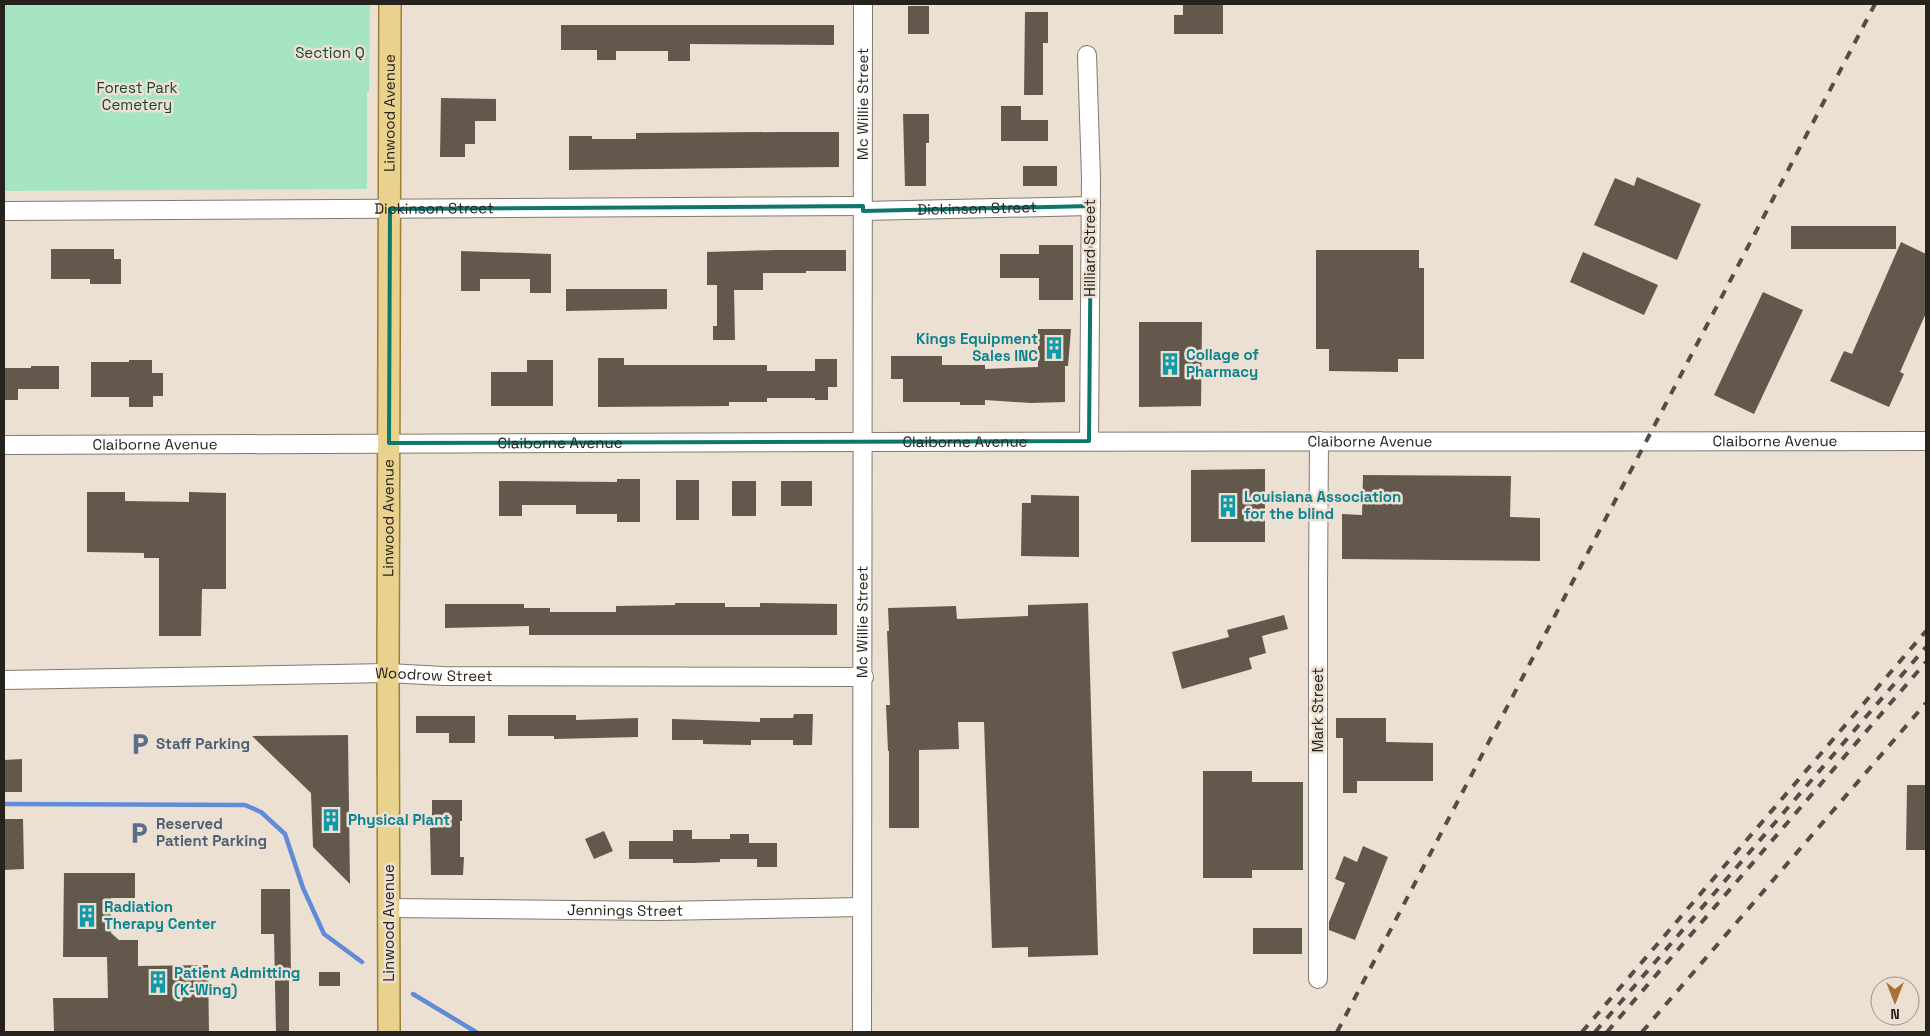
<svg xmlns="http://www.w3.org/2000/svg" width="1930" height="1036" font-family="'Space Grotesk',sans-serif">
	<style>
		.green { fill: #a4e4c2 }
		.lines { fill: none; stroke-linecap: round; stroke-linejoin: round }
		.stream { stroke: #608bd9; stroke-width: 4.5 }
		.building { fill: #62594c }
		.minor-casing { stroke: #83796c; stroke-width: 20 }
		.major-casing { stroke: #9b8035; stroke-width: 24 }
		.minor { stroke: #fff; stroke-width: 18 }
		.major { stroke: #e9d18e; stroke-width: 21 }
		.rail { stroke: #534d46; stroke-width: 4; stroke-dasharray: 9 9; stroke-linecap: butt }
		.marked { fill: none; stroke: #0f766e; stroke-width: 4; stroke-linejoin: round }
		.labels { text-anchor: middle; stroke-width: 5; stroke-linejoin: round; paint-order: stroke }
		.park-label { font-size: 15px; fill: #174531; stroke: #ebe0d2 }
		.street-label { font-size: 15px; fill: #26221d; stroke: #ebe0d2 }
		.culture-label { font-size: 15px; font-weight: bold; fill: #0d838f; stroke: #ebe0d2; text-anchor: start }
		.service-label { font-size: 15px; font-weight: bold; fill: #4e5e75; stroke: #ebe0d2; text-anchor: start }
	</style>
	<rect width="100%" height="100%" fill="#ebe0d2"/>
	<path class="green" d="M4,4H370L369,91L367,92V189L4,191Z"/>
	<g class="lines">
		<path class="stream" d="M4,804L245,805L261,812L285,834L303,888L324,934L362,962
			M413,994L476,1032"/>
	</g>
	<path class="building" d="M1183,4H1223V34H1174V15H1183Z
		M908,6H929V34H908Z
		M1025,12H1048V43H1043V95H1024Z
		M561,25H834V45L690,44V61H668V51H616V60H597V50H561Z
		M441,98L496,99V121H475V144H465V157H440Z
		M1001,106H1021V120H1048V141H1001Z
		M903,114H929V143H926V186H905Z
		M781,132H839V167L569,170V136H592V139H636V133Z
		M1023,166H1057V186H1023Z
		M1637,177L1701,204L1677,260L1594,225L1615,178L1634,186Z
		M1791,226H1896V249H1791Z
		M1901,242L1926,254V313L1900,372L1904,374L1889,407L1830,381L1844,351L1852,354Z
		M1039,245H1073V300H1039V278H1000V254H1039Z
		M51,249H114V259H121V284H90V279H51Z
		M775,250H846V271H806V273H763V290H734L735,340H713V326H717V285H707V252Z
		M1316,250H1419V268H1424V359H1398V372L1329,371V349H1316Z
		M461,251L551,254V293H530V279H480V291H461Z
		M1583,252L1658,285L1644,315L1570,282Z
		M566,289H667V309L566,311Z
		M1763,292L1803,310L1754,414L1714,395Z
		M1139,322H1202L1201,406L1139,407Z
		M1038,329H1071L1068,366H1065V402L1031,403L985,400V405H960V402H903V379H891V356H942V365H985V369L1038,367Z
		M598,358H624V365H767V371H815V359H837V387H828V400H815V398H767V402H729V406L598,407Z
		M129,360H152V373H163V396H153V407H129V397H91V362H129Z
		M527,360H553V406H491V372H527Z
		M31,366H59V389H18V400H4V368H31Z
		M1265,469V542H1191V470Z
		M1363,475L1511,476L1510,517L1540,518V561L1342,559V514L1362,515Z
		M617,479H640V522H617V514H576V505H522V516H499V481L617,482Z
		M676,480H699V520H676Z
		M732,481H756V516H732Z
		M781,481H812V506H781Z
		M87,492H125V501L189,502V492L226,493V589H202L201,636H159V558H144V553L87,552Z
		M1031,495L1079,496V557L1021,556L1022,503H1031Z
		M675,603H725V607H760V603L837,604V635H529V626L445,628V604H524V608H550V612H616V606L675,605Z
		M1088,603L1098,955L1028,957V947L992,948L984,722H958L959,749L919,750V828H889V751H888L886,705H890L887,631H889L888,608L956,606L957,619L1028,616V605Z
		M1284,615L1288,629L1262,636L1266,653L1249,658L1252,669L1182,689L1172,652L1229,637L1227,630Z
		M794,714H813L812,745H793V740H751V745L703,744V740H672V719L760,722V718H793Z
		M508,715H576V720L638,718V737L554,739V736H508Z
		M416,716H475V743H449V733H416Z
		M1336,718H1386V742L1433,743V781H1357V793H1343V738H1336Z
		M348,735L350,884L313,847L311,793L252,736Z
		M22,759V792H4V760Z
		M1203,771H1252V782H1303V870H1252V878H1203Z
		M1907,785H1926V850H1906Z
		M432,800H462V821H460V857H464L463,875H431L430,828H432Z
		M4,819H23L24,869L4,870Z
		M673,830H692V839H730V834H749V843H777V867H757V859H720V862L692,863H673V859H629V841H673Z
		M604,831L613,851L594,859L585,839Z
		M1363,846L1388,857L1355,940L1329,930V922L1345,883L1335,879L1344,856L1357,862Z
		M64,873H135V898H111V933L119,940H138V966L208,965L209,1032H54L53,998H108L107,957H63Z
		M261,889H290L291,978H289V1032H276L274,934H261Z
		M1253,928H1302V954H1253Z
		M319,972H340V986H319Z"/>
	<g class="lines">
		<defs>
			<g id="minor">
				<path d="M1087,55L1091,178L1089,441"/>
				<path id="s1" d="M4,211L863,206"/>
				<path id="s2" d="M863,211L1091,206"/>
				<path id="s3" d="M4,445L863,442L1926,441"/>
				<path id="s4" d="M4,680L388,673L443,676L864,677"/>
				<path id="s5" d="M389,908L661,911L861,907"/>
				<path d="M1318,979V586L1319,441"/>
				<path id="s6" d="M862,1032L863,4"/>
			</g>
			<g id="major">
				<path id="s7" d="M389,1032L388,673L390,4"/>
			</g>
		</defs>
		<use href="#minor" class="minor-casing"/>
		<use href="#major" class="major-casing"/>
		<use href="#minor" class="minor"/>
		<use href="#major" class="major"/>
		<path class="rail" d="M1337,1032L1875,4
			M1582,1032L1926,631
			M1595,1032L1926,647
			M1607,1032L1926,662
			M1642,1032L1926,703"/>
	</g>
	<path class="marked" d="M863,206V211L1091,206L1089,441L389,443L390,209Z"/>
	<defs>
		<symbol id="building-bare" viewBox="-9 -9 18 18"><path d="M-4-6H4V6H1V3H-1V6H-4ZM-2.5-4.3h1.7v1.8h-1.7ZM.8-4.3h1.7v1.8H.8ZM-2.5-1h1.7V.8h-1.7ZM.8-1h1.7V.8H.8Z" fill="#0f9aa8" stroke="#ebe0d2" stroke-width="2.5" paint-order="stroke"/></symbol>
		<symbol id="parking-bare" viewBox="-9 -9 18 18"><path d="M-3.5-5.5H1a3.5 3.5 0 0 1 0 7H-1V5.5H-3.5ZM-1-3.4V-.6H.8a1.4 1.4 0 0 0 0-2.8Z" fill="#5c6f8a" stroke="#ebe0d2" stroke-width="2.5" paint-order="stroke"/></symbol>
	</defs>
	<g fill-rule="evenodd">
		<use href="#building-bare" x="1038" y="332" width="32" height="32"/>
		<use href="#building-bare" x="1154" y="348" width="32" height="32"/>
		<use href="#building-bare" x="1212" y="490" width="32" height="32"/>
		<use href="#parking-bare" x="124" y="728" width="32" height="32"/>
		<use href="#building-bare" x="315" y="804" width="32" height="32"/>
		<use href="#parking-bare" x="123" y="817" width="32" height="32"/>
		<use href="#building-bare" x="71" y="900" width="32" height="32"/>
		<use href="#building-bare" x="142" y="966" width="32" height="32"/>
	</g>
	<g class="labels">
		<g class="park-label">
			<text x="330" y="58">Section Q</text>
			<text x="137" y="93">Forest Park<tspan x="137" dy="17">Cemetery</tspan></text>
		</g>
		<g class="street-label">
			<text dy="5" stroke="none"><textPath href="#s6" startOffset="928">Mc Willie Street</textPath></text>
			<text dy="5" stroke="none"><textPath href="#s7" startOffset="919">Linwood Avenue</textPath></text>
			<text dy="5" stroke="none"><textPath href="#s1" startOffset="430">Dickinson Street</textPath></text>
			<text dy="5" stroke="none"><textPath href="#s2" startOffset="114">Dickinson Street</textPath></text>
			<text transform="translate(1090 248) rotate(-90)" y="5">Hilliard Street</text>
			<text dy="5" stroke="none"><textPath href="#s3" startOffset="1366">Claiborne Avenue</textPath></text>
			<text dy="5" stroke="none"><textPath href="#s3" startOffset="1771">Claiborne Avenue</textPath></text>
			<text dy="5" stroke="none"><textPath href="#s3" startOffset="556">Claiborne Avenue</textPath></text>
			<text dy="5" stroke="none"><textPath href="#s3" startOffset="961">Claiborne Avenue</textPath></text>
			<text dy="5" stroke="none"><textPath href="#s3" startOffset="151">Claiborne Avenue</textPath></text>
			<text dy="5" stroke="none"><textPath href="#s7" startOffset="514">Linwood Avenue</textPath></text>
			<text dy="5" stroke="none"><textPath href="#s6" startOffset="410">Mc Willie Street</textPath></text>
			<text dy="5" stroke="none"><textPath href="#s4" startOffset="430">Woodrow Street</textPath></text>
			<text transform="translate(1318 710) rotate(-90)" y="5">Mark Street</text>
			<text dy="5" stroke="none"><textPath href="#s5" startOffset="236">Jennings Street</textPath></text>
			<text transform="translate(389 923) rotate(-90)" y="5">Linwood Avenue</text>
		</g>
		<g class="culture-label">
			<text x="1038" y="344" text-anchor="end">Kings Equipment<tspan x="1038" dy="17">Sales INC</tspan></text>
			<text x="1186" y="360">Collage of<tspan x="1186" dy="17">Pharmacy</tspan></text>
			<text x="1244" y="502">Louisiana Association<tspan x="1244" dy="17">for the blind</tspan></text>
			<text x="348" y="825">Physical Plant</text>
			<text x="104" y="912">Radiation<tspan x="104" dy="17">Therapy Center</tspan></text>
			<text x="174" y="978">Patient Admitting<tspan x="174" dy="17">(K-Wing)</tspan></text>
		</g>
		<g class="service-label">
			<text x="156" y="749">Staff Parking</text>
			<text x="156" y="829">Reserved<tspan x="156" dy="17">Patient Parking</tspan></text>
		</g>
	</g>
	<rect width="1930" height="1036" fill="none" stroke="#26221d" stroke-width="10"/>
	<g transform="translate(1895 1001) rotate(180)"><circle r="24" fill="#ebe0d2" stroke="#9c948a"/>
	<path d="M0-4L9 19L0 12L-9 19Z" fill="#ad7034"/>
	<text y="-8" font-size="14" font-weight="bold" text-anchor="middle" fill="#26221d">N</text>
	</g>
</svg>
